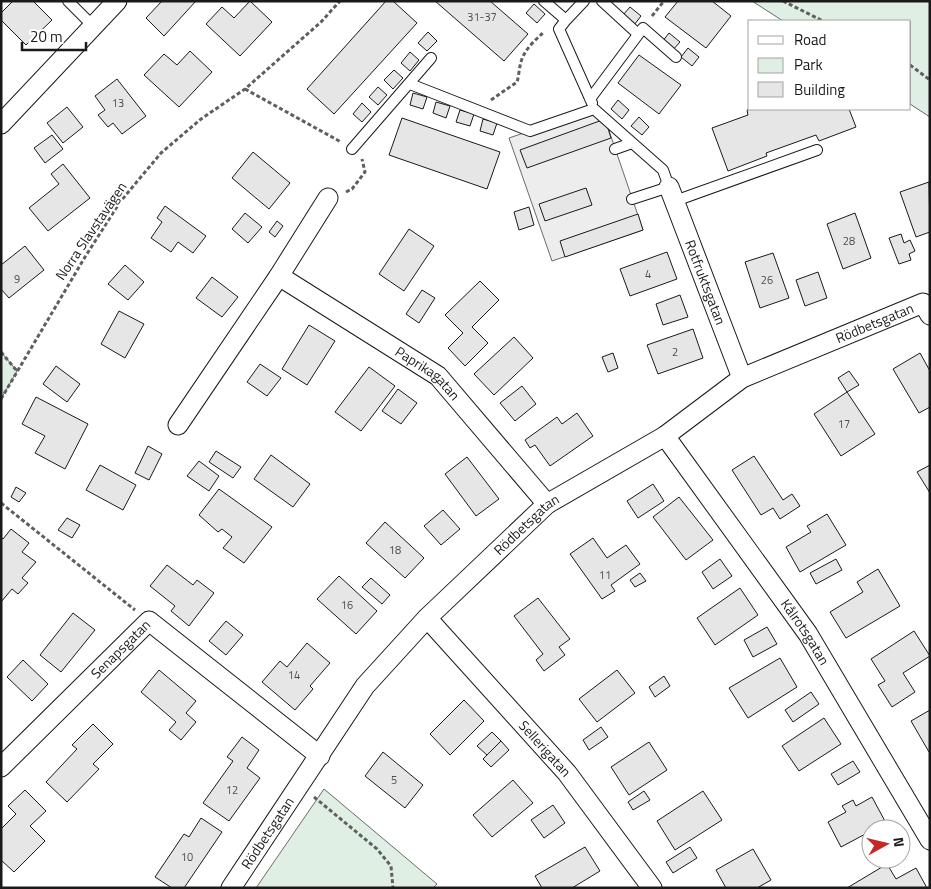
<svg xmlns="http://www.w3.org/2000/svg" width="931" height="889" font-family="'Titillium Web',sans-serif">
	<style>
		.green { fill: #e0efe3; stroke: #6a6a6a }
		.parking { fill: #ededed; stroke: #6a6a6a }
		.building { fill: #e6e6e6; stroke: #1a1a1a }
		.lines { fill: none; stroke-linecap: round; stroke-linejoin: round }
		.service-casing { stroke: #1a1a1a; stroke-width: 12 }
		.minor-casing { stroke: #1a1a1a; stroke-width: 21 }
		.path { stroke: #5f5f5f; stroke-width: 3; stroke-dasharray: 4 2.5; stroke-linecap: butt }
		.service { stroke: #fff; stroke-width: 10 }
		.minor { stroke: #fff; stroke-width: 19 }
		.labels { text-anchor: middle; stroke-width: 4; stroke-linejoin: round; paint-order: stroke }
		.number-label { font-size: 11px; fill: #4d4d4d }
		.street-label { font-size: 14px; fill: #1a1a1a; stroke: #fff }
	</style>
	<rect width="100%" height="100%" fill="#fff"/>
	<path class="green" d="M752,1H930V117L910,104V21H783Z
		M1,352L17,371L1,399Z
		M324,789L437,884L433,888H256Z"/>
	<path class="parking" d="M594,109L605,119L643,230L552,261L509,138Z"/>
	<path class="building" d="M13,1H33L52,20L26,45L1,20V13Z
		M162,1H196L164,36L146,18Z
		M250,1L272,22L240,56L206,24L222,7L234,18Z
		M386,1H393L417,23L334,114L307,89Z
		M435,1H490L528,34L504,61Z
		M678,1H712L731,16L706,48L665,17Z
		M534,4L545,14L537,23L526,13Z
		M630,7L641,16L634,25L623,15Z
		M428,32L437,41L427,51L418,43Z
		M669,33L680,42L672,51L662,42Z
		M688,48L699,57L692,66L681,57Z
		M190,51L212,72L179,107L144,75L164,54L177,65Z
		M410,52L419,60L410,71L401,63Z
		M639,55L681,85L659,114L618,83Z
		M394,70L403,78L393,89L384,80Z
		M117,79L146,116L122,134L113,123L108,127L98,115L105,110L95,96Z
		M378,87L387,95L378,105L369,97Z
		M413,93L427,97L423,109L410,105Z
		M618,100L629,110L622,119L611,109Z
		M436,102L450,106L446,118L433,113Z
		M362,103L371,112L362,122L353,114Z
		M67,107L83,127L63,143L47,123Z
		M751,109H849L856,127L819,141L816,135L766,153L767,156L728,171L712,128L748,115L747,110Z
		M460,110L474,114L470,126L456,122Z
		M639,117L649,127L642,135L631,126Z
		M402,118L500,152L487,189L389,155Z
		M483,119L497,123L493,135L480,131Z
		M605,119L611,138L527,168L520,150Z
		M52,135L63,149L45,163L34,148Z
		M253,152L290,183L269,209L232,178Z
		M63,164L90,198L48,231L29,208L59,184L51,174Z
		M929,182L930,232L916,237L900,192Z
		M586,188L592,205L545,221L539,204Z
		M165,206L206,236L193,253L178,242L171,252L151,238L162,222L157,218Z
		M529,207L534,225L519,230L514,212Z
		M245,213L262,227L248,243L232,229Z
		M855,213L871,258L843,269L827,224Z
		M638,214L643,230L565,257L560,241Z
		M277,221L283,226L275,237L269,232Z
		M409,229L434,246L404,291L379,274Z
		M901,234L904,243L910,240L915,251L909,254L911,260L899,264L889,238Z
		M25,246L44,270L9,298L1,289V265Z
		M667,252L677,279L630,296L620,269Z
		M773,253L789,298L760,308L745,262Z
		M125,265L144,282L128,300L108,284Z
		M818,272L827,298L805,306L796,280Z
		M212,277L238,297L222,317L196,298Z
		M480,281L499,300L472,327L488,343L465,366L448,348L463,333L445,315Z
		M422,290L435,298L419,323L406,314Z
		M680,295L688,317L663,325L656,304Z
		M119,311L144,324L125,358L101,344Z
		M309,325L335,341L307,385L282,369Z
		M693,329L703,358L658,374L647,345Z
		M514,337L533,358L494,395L474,374Z
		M613,353L618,368L608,372L602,357Z
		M920,353L930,371V407L919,413L893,369Z
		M260,364L281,378L267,396L247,382Z
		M56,366L80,384L67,402L43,384Z
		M369,367L395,386L361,431L335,412Z
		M849,371L859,385L847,392L838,378Z
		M522,386L536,404L515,421L500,403Z
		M398,389L417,403L401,424L382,411Z
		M847,392L875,434L841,456L814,414Z
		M36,397L88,424L65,469L35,453L45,436L22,424Z
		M577,413L593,436L550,466L535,445L530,448L525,440L557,417L562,424Z
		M148,446L162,454L149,480L135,473Z
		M216,451L241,467L233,478L209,462Z
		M271,455L310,484L293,507L254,479Z
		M754,456L783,500L792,494L800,506L780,519L773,508L761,515L732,470Z
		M467,457L499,499L476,516L445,474Z
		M199,461L219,476L209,491L187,476Z
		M100,465L136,485L123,510L86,490Z
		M930,465V493L917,472Z
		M653,484L664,501L638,518L627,501Z
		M16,487L26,493L19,502L11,497Z
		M219,489L272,527L244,563L223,548L232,537L222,529L218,532L199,515Z
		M679,497L713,540L686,560L653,517Z
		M443,510L460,529L441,545L424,526Z
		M827,514L846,545L800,572L786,547L811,532L807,526Z
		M67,518L80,525L72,538L58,530Z
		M385,522L424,558L405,578L366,543Z
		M11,529L29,543L22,552L36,562L22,578L28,583L18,594L12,589L1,602V537L3,539Z
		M593,538L607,558L626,545L640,564L611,585L615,591L602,599L570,554Z
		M720,559L732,576L713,589L702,572Z
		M836,559L842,570L816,584L810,573Z
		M167,565L193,585L197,580L214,593L189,626L171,611L175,606L150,586Z
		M878,569L900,606L846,638L830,612L863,592L857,582Z
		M640,573L646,581L635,587L630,580Z
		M339,576L377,611L356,634L317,599Z
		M371,578L390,595L382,604L362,587Z
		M740,588L758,615L715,645L697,618Z
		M538,598L570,639L559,647L565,655L544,671L536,660L543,654L514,616Z
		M73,613L95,630L61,672L40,655Z
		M226,621L243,635L226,655L209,641Z
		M767,627L777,644L753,657L744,640Z
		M914,631L930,656L903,673L915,692L892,707L878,685L885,681L871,659Z
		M307,643L330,663L310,686L313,689L295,710L262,682L280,661L287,667Z
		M780,658L797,687L748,718L729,688Z
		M23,660L48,684L32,701L7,677Z
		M159,670L196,701L186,713L196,722L181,740L169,730L176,722L141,692Z
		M617,670L635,693L597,722L579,699Z
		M664,676L670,686L655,697L649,687Z
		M811,692L819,704L793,722L785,710Z
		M464,700L484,721L450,755L430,734Z
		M930,710V751L929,752L911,721Z
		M824,718L841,744L799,771L782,746Z
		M93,724L113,744L93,764L99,769L67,802L46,782L77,749L72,745Z
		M601,727L608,737L589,750L583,740Z
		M492,732L501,741L487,755L477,746Z
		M242,737L259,750L247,768L260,778L229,821L203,803L233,761L227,757Z
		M501,741L509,750L491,767L483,759Z
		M649,742L667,770L629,795L611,767Z
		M383,752L423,785L405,808L365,776Z
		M853,761L860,772L838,785L831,774Z
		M513,780L533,803L492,837L473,815Z
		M25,790L46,811L30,826L45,841L14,872L1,860V829L16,814L8,806Z
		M644,791L650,800L633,810L628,802Z
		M703,791L722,820L675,850L657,821Z
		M872,797L886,823L875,829H871V831L841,847L828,822L846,812L842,806L853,800L856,806Z
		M553,805L565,823L544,838L531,820Z
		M201,818L222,832L184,888H172L155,877L184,834L189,837Z
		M585,847L600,871L572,888H542L535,876Z
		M690,847L697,858L673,873L666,862Z
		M753,849L771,880L757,888H726L716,870Z
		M887,864L896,879L916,868L927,888H847Z"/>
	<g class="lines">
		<defs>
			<path id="service" d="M68,1L93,26
				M544,1L566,20L559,29L592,103
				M602,1L638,34
				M566,20L584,1
				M410,84L530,131L594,109L663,170L669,187L632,199
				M590,99L643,28L676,57
				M352,149L431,58
				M615,149L632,143
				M675,201L817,150"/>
			<g id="minor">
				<path d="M1,124L117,1"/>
				<path id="s1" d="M669,187L742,378"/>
				<path d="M279,276L328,198"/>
				<path id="s2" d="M178,425L279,276L438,376L547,504"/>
				<path id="s3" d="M665,436L808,634L930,840"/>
				<path id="s4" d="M427,618L567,773L652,888"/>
				<path id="s5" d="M1,767L149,621L320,756"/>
				<path id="s6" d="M231,888L365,686L427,618L547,504L665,436L742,378L923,303L930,315"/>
			</g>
		</defs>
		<use href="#service" class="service-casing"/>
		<use href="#minor" class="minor-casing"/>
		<path class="path" d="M783,1L823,21
			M652,16L664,1
			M910,65L930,80
			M245,89L341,142
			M491,100L517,82C519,76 519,68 521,62C524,50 535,40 544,32
			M346,192L352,189L365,172L362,159
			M1,352L17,371
			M1,399L85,257L120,202L161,153L201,119L245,89L321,22L340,1
			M1,503L135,610
			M314,797L377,849L391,866L393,888"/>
		<use href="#service" class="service"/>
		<use href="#minor" class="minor"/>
	</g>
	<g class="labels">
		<g class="number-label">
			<text x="482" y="21">31-37</text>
			<text x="118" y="107">13</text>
			<text x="849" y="245">28</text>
			<text x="648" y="278">4</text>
			<text x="17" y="283">9</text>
			<text x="767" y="284">26</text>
			<text x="675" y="356">2</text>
			<text x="844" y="428">17</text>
			<text x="395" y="554">18</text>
			<text x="605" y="579">11</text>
			<text x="347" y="609">16</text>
			<text x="294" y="679">14</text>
			<text x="394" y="784">5</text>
			<text x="232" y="794">12</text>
			<text x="187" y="861">10</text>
		</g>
		<g class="street-label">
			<text transform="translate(91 231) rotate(-56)" y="5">Norra Slavstavägen</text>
			<text dy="5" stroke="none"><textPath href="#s1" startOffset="102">Rotfruktsgatan</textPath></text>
			<text dy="5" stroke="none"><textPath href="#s6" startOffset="876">Rödbetsgatan</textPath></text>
			<text dy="5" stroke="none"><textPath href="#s2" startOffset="358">Paprikagatan</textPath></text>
			<text dy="5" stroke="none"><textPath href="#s6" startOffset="471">Rödbetsgatan</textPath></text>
			<text dy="5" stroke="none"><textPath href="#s3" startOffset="241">Kålrotsgatan</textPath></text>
			<text dy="5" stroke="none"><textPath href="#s5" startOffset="168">Senapsgatan</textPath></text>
			<text dy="5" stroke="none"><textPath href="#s4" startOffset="176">Sellerigatan</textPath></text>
			<text dy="5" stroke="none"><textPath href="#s6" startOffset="66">Rödbetsgatan</textPath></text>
		</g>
	</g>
	<rect width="931" height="889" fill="none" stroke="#1a1a1a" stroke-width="5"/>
	<rect x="748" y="20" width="162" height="90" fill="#ffffff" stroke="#a3a3a3"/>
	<rect x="758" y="36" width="25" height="8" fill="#ffffff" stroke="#a3a3a3"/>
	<text x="794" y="45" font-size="15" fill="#1a1a1a">Road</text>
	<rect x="758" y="58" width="25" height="15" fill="#e0efe3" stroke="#a3a3a3"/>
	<text x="794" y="70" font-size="15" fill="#1a1a1a">Park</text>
	<rect x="758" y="82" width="25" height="15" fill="#e6e6e6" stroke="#a3a3a3"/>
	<text x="794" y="95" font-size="15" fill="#1a1a1a">Building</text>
	<g transform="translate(886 844) rotate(82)"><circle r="24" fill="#ffffff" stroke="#a3a3a3"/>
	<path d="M0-4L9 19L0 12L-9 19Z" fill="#c62828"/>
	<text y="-8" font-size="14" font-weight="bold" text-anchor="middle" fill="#1a1a1a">N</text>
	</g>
	<path d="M22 42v8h64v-8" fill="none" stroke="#1a1a1a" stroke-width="2.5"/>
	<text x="30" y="42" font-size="15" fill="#1a1a1a" stroke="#ffffff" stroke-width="4" paint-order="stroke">20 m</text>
</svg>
